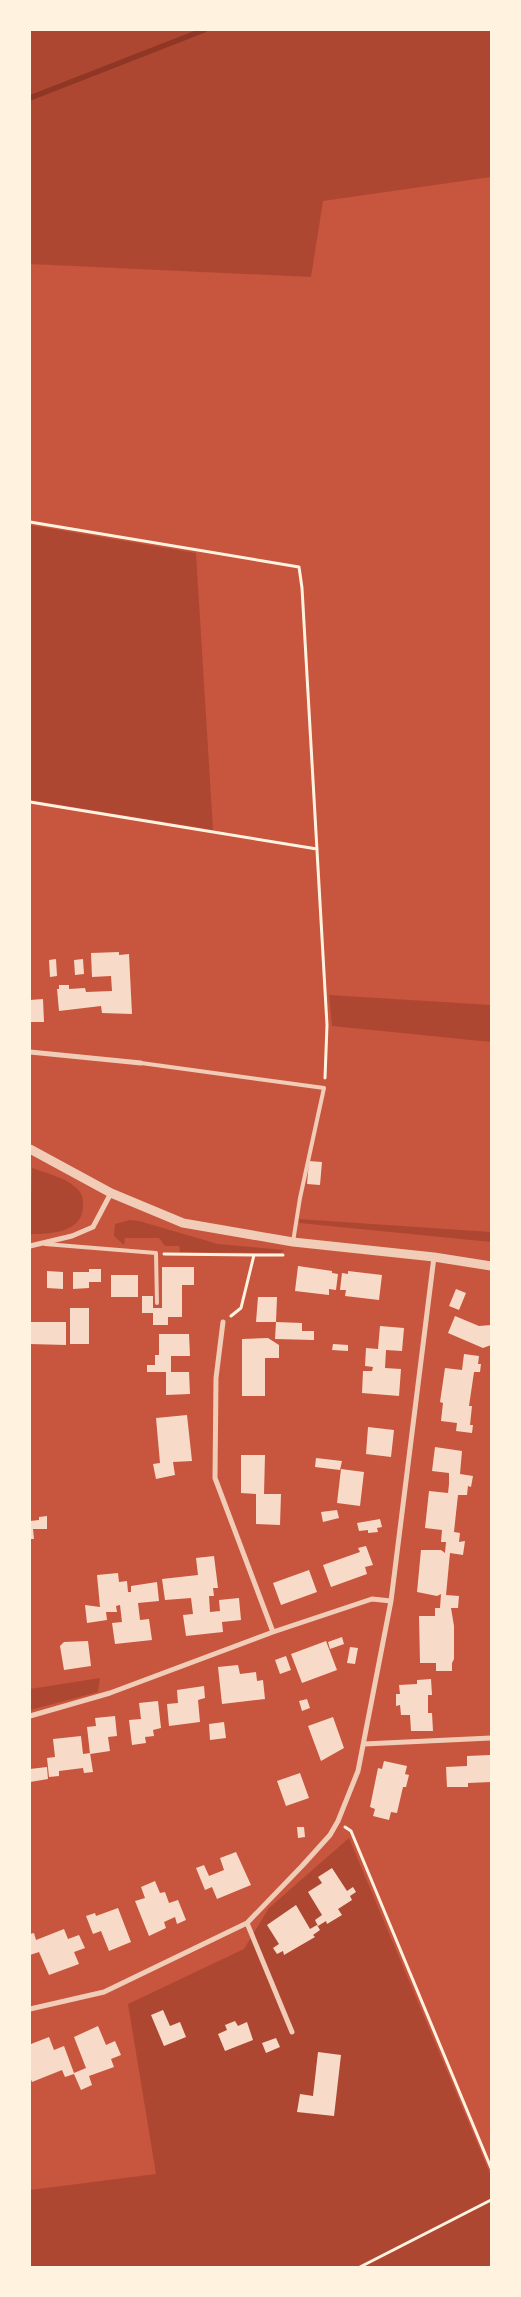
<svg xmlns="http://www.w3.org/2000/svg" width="521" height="2297" font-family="Mulish,sans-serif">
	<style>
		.green { fill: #ae4732 }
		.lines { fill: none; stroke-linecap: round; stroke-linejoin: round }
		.stream { stroke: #8f3625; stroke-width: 5.5 }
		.building { fill: #f7dbc8 }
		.path { stroke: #fff3e0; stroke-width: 3 }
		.service { stroke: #f1ccb7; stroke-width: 4 }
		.minor { stroke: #f1ccb7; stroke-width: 5 }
		.tertiary { stroke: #f1ccb7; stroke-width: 9 }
	</style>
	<rect width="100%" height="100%" fill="#c8553d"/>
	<path class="green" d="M30,30H491V177L323,201L311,277L30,264Z
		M30,525L196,553L213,830L30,800Z
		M329,995L491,1005V1042L332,1026Z
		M32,1168C45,1173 65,1177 75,1187C81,1191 83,1197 83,1203C85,1233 50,1234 30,1234Z
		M298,1219L491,1232V1242L300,1223Z
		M130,1220L139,1221L218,1244L284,1250L280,1253L180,1252L179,1246H165L159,1238H125L124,1245L114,1236L115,1224Z
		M100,1678L98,1692L30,1710V1689Z
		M349,1838L491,2176V2267H30V2190L156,2174L128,2004L244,1949L269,1908Z"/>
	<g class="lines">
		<path class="stream" d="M30,98L204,30"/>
	</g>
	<path class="building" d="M119,952V955L129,954L132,1014L102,1013L101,1006L59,1011L57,989H59V985H69V989L85,988L86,992L112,991L111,976L92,977L91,953Z
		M56,959L57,976L50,977L49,960Z
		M83,959L84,974L75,975L74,960Z
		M43,999L44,1022H30V1000Z
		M309,1161L322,1162L320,1185L307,1184Z
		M298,1266L332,1271V1273L338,1274L336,1290L329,1289V1295L295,1291Z
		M162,1267H194V1285H182V1317H168V1325H153V1313H142V1296H153V1308H162Z
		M89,1269H101V1282H89V1288L73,1289V1272H89Z
		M47,1271L63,1272V1289L47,1288Z
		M348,1271L382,1275L379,1300L345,1296L346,1290H340L342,1273L348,1274Z
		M111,1275H138V1297H111Z
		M456,1289L466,1293L459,1310L449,1306Z
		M258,1297H277L276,1322H256Z
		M70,1308H89V1344H70Z
		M455,1316L479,1326L491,1325V1345L483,1348L448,1333Z
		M30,1322H66V1345L30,1344Z
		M276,1322L302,1323V1331H314V1340L275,1339Z
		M380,1326L404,1328L402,1351L386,1350L385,1368L401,1369L399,1396L362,1393L363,1371H372L373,1367L365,1366L366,1348L378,1349Z
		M159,1334H189L190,1356H171V1372H189L190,1394L166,1395V1372H147V1365H155V1355H159Z
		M268,1338L279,1345V1358H265V1396H242V1339Z
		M333,1344L348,1345V1351L332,1350Z
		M464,1354L479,1356L478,1364H481L480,1372H474L469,1406H472L470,1425H473L472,1433L456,1431L457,1423L441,1421L443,1403L440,1402L445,1368L462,1370Z
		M187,1415L192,1461L173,1462L175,1475L156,1479L153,1464L160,1463L156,1418Z
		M368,1427L394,1430L391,1457L366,1454Z
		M435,1447L462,1451L460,1474L473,1476L471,1487L468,1486L467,1495H458L456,1513L454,1532L460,1533L459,1542L465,1541L463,1555L450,1553L446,1595L459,1596L458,1608H451L454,1626V1659L452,1663V1671H436V1663H420L419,1616H435V1608H440L441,1594L437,1596L417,1592L421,1550H441L445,1553L446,1542H441L442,1530L425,1528L429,1491L448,1493L449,1484V1473L432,1471Z
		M241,1455H265L264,1494H281L280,1525L256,1524V1494L241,1493Z
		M316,1458L342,1461L340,1470L315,1467Z
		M341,1469L364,1472L360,1506L337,1503Z
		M337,1510L339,1518L323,1522L321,1512Z
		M47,1516V1529H33L34,1539H30V1521L39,1520V1517Z
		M380,1519L382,1527L377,1528L378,1532L368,1533V1530L359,1531L357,1523Z
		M366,1546L373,1565L365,1567L367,1574L331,1587L323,1565L360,1552L358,1548Z
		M214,1556L218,1588H213L214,1596H209L210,1612L220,1611L219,1600L239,1598L241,1620L222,1622L223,1632L186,1636L183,1615L193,1614L191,1598L165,1600L162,1579L198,1575L196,1558Z
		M309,1570L317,1592L281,1605L273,1583Z
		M118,1573L119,1582L127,1581L128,1592H131V1586L157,1582L159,1601L138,1603L140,1620L149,1619L152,1640L115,1644L112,1623L122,1622L120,1605L116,1606L117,1612H106L107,1620L87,1623L85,1605L100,1607L97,1575Z
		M342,1637L344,1644L330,1649L328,1642Z
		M88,1641L91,1666L64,1670L60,1646L64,1642Z
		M326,1641L337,1670L302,1683L291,1654Z
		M350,1647L358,1648L355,1664L347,1663Z
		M286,1656L291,1670L280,1674L275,1660Z
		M238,1665L240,1674L256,1672L257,1681L263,1680L265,1699L222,1704L218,1667Z
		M431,1679L432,1695H428V1713H432L433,1731H411L410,1715H401L400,1705L396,1706V1694H400L399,1685L417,1684V1680Z
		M204,1686L205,1698L198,1700L200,1722L169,1726L167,1704L178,1703L177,1690Z
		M307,1699L310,1708L302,1711L299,1701Z
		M158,1701L161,1728L153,1730L154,1736L145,1737L146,1743L132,1745L129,1720L141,1719L139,1703Z
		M115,1716L117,1736L108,1737L110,1751L90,1754L87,1727L96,1726L95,1718Z
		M333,1717L344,1748L321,1761L308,1726Z
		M224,1722L226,1738L210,1740L209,1724Z
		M81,1736L83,1754L90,1753L93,1772L84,1773L83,1768L59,1771V1776L49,1777L47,1758L55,1757L53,1739Z
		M490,1755L491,1782L468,1783V1787H447L446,1767L467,1766V1756Z
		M384,1761L407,1766L405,1774L409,1775L406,1787H403L397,1813L391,1812L389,1820L373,1816L375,1809L370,1807L378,1768L382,1769Z
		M47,1767L48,1779L30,1782V1769Z
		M300,1773L309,1798L286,1806L277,1781Z
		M297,1827H304L305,1837L298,1838Z
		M236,1852L251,1885L217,1899L212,1887L205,1890L196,1868L204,1865L209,1876L224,1870L220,1858Z
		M332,1868L347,1891L353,1887L356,1892L350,1896L352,1900L338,1909L342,1915L327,1924L326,1921L318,1926L315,1920L322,1915L308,1892L322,1883L318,1877Z
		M155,1881L160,1893L165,1892L169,1903L178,1900L186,1920L177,1924L175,1917L164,1922L166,1928L149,1936L135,1901L145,1898L141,1887Z
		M296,1905L310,1929L317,1925L320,1930L313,1935L315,1937L284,1955L283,1951L277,1954L273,1948L279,1944L267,1925Z
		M118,1908L131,1942L109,1951L101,1931L93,1934L86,1916L95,1913L96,1916Z
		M64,1929L68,1939L79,1935L85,1948L74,1952L79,1964L49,1975L39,1952L30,1955V1934L34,1933L36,1940Z
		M163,2010L170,2026L180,2022L186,2037L164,2046L151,2015Z
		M235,2021L238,2026L247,2022L253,2040L225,2051L218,2034L227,2030L225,2025Z
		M98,2026L106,2045L115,2041L121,2055L111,2059L114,2067L89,2076L92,2085L81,2090L74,2074L65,2077L62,2070L32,2082L30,2077L31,2044L49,2037L54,2050L64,2046L74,2073L86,2068L74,2037Z
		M276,2038L280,2047L266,2053L262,2043Z
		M318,2052L341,2055L334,2116L297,2112L300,2094L313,2096Z"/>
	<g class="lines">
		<path class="path" d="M30,522L299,567L302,588L327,1025L325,1078
			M30,802L317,849
			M164,1254L254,1255
			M231,1316L241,1308L254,1255H283
			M345,1827L351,1831L491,2168
			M360,2267L491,2200"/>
		<path class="service" d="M141,1063L324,1088L300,1198L293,1242
			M45,1244L156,1253L157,1303"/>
		<path class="minor" d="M30,1052L141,1063
			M30,1246L72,1236L93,1227L111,1193
			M223,1322L216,1378L215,1478L273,1632
			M30,1716L110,1693L273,1632L372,1599L391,1601
			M364,1744L491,1738
			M247,1923L292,2032
			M30,2009L104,1992L247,1923L302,1866L330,1835L338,1821L358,1771L391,1601L434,1257"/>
		<path class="tertiary" d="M30,1149L111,1193L183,1223L293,1242L434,1257L491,1266"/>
	</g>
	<rect width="521" height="2297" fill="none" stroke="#fff3e0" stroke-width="62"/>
</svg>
